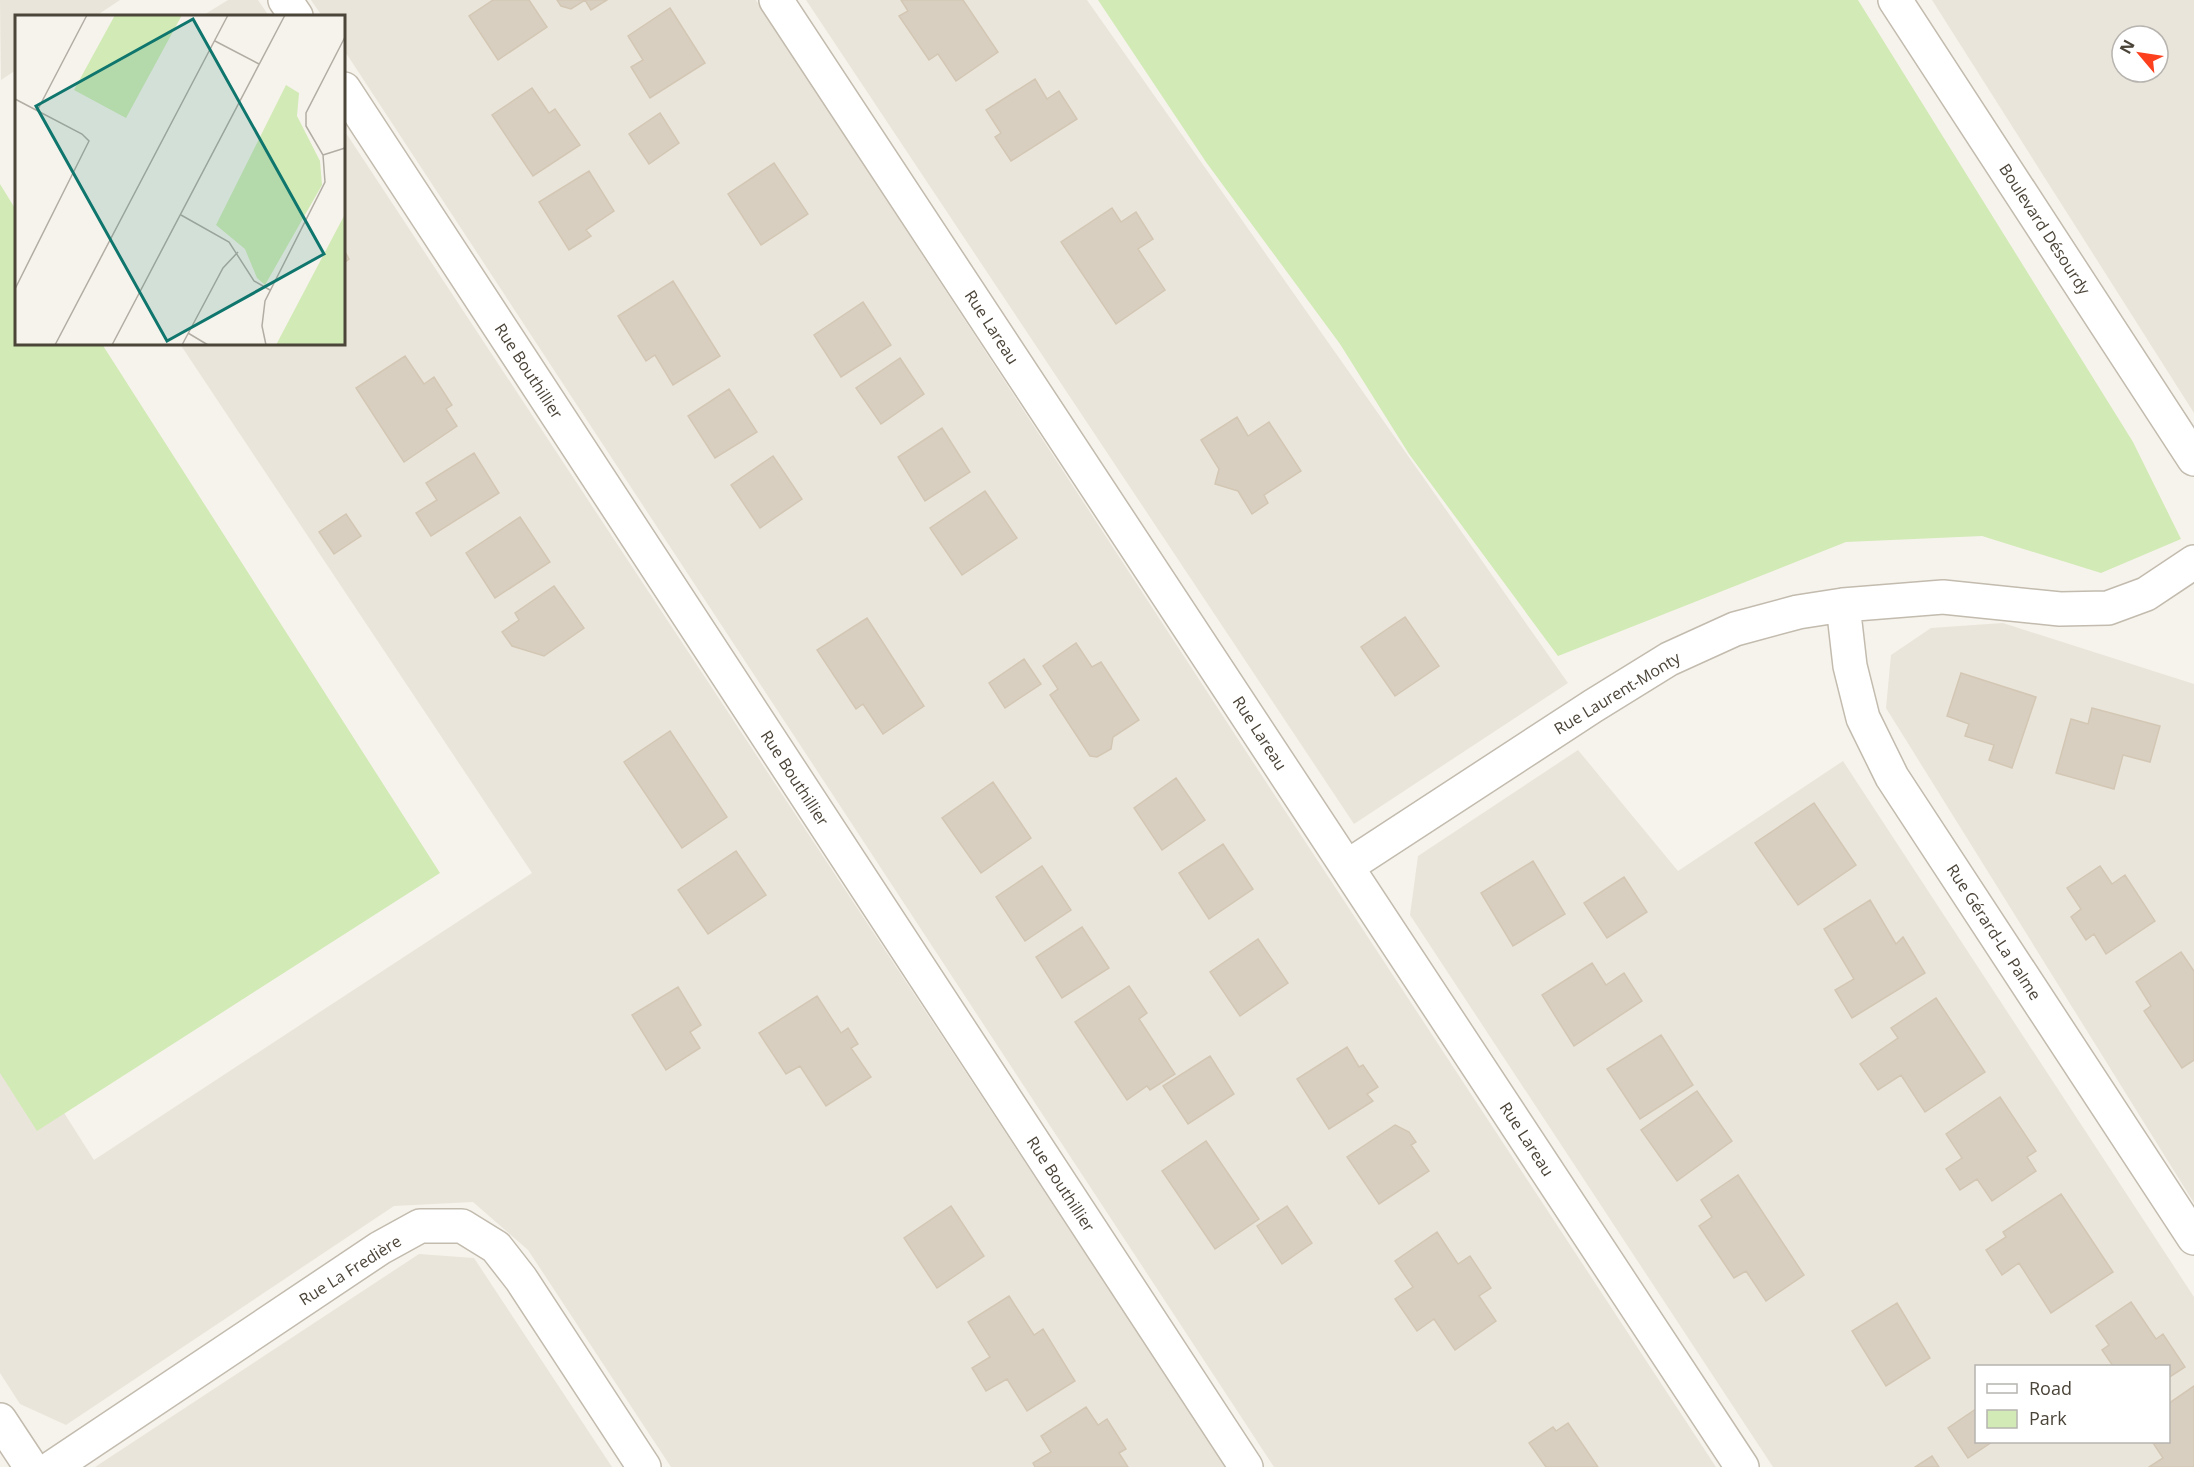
<svg xmlns="http://www.w3.org/2000/svg" width="2194" height="1467" font-family="'Open Sans',sans-serif">
	<style>
		.residential { fill: #eae5da; fill-rule: evenodd }
		.green { fill: #d2eab5 }
		.building { fill: #d8cfc1; stroke: #d3c7b4; stroke-width: 1.5 }
		.lines { fill: none; stroke-linecap: round; stroke-linejoin: round }
		.street-casing { stroke: #c2bbae; stroke-width: 36 }
		.street { stroke: #fff; stroke-width: 33 }
		.labels { text-anchor: middle; stroke-width: 4.5; stroke-linejoin: round; paint-order: stroke }
		.street-label { font-size: 16px; fill: #4b4439; stroke: #fff }
		.inset-road { fill: none; stroke: #b2ada4; stroke-width: 1.5 }
		.view { fill: #0f766e; fill-opacity: 0.15; stroke: #0f766e; stroke-width: 3 }
		.inset-edge { fill: none; stroke: #4b4439; stroke-width: 3 }
	</style>
	<rect width="100%" height="100%" fill="#f6f3ec"/>
	<path class="residential" d="M0,0H120L96,16H16V70L1,80Z
		M228,0H258L269,16H202Z
		M311,0H756L1251,759L1716,1467H1274L344,50V16H322Z
		M806,0H1087L1568,683L1354,824Z
		M1932,0H2194V413ZM2122,36H2158V72H2122Z
		M344,130L1226,1467H671L528,1250L473,1202L394,1206L66,1425L20,1404L0,1373V1012L94,1160L532,873L180,344H344Z
		M2003,623L2194,684V1203L1886,708L1891,655L1931,628Z
		M1578,750L1678,871L1843,761L2194,1297V1467H1773L1410,915L1418,856ZM1976,1366H2168V1442H1976Z
		M419,1254L474,1258L612,1467H95Z"/>
	<path class="green" d="M1098,0H1858L2133,442L2181,539L2101,573L1982,536L1846,542L1558,656L1409,454L1340,344L1206,162Z
		M0,184L16,210V344H102L440,873L37,1131L0,1073Z"/>
	<path class="building" d="M493,0H529L547,27L498,60L469,16Z
		M557,0H607L591,10L585,0L571,9L561,6Z
		M901,0H963L998,52L956,81L938,54L929,60L899,16L908,11Z
		M670,8L705,63L650,98L631,67L643,60L628,36Z
		M1035,79L1047,99L1059,91L1077,119L1011,161L995,137L1001,133L986,110Z
		M532,88L549,113L555,109L580,145L533,176L492,115Z
		M660,113L679,143L649,164L629,134Z
		M774,163L808,214L761,245L728,194Z
		M589,171L614,211L586,230L591,236L569,250L539,202Z
		M1112,208L1121,222L1136,212L1153,239L1138,249L1165,290L1116,324L1061,242Z
		M344,250L349,259L344,263Z
		M673,281L720,356L673,385L655,355L646,361L618,316Z
		M863,302L891,345L841,377L814,335Z
		M405,356L424,384L434,377L452,405L446,409L457,426L404,462L356,388Z
		M900,358L924,394L881,424L856,388Z
		M729,389L757,432L715,458L688,416Z
		M1237,417L1248,436L1269,422L1301,471L1264,495L1268,503L1252,514L1238,491L1215,484L1219,469L1201,440Z
		M942,428L970,472L925,501L898,457Z
		M474,453L499,493L431,536L416,513L437,500L426,483Z
		M773,456L802,499L760,528L731,485Z
		M985,491L1017,538L962,575L930,528Z
		M346,514L361,536L334,554L319,532Z
		M520,517L550,562L495,598L466,553Z
		M554,586L584,628L544,656L512,646L502,632L519,620L515,613Z
		M1405,617L1439,666L1395,696L1361,647Z
		M867,618L924,706L883,734L863,704L856,709L817,650Z
		M1076,643L1092,667L1101,662L1139,720L1113,737L1111,749L1097,757L1090,756L1050,695L1058,689L1043,666Z
		M1024,659L1041,684L1005,708L989,683Z
		M1961,673L2036,697L2012,768L1989,760L1994,745L1965,736L1969,724L1947,716Z
		M2092,708L2160,726L2150,762L2123,755L2114,789L2056,773L2071,719L2088,724Z
		M670,731L727,817L682,848L624,762Z
		M1176,778L1205,820L1162,850L1134,808Z
		M993,782L1031,838L981,873L942,818Z
		M1814,803L1856,865L1798,905L1755,843Z
		M1223,844L1253,889L1209,919L1179,873Z
		M736,851L766,895L708,934L678,890Z
		M1533,861L1565,914L1513,946L1481,893Z
		M1042,866L1071,910L1025,941L996,897Z
		M2100,866L2112,884L2125,875L2155,921L2106,954L2094,934L2086,940L2071,917L2081,909L2067,888Z
		M1624,877L1647,912L1607,938L1584,903Z
		M1870,900L1896,944L1903,937L1925,973L1852,1018L1835,990L1854,979L1824,929Z
		M1082,927L1109,968L1062,998L1036,957Z
		M1258,939L1288,983L1240,1016L1210,972Z
		M2181,952L2194,971V1060L2182,1068L2144,1011L2151,1006L2136,982Z
		M1592,963L1606,985L1624,973L1642,1001L1574,1046L1542,995Z
		M1129,986L1147,1013L1139,1019L1175,1074L1150,1090L1147,1086L1127,1100L1075,1022Z
		M678,987L701,1025L690,1032L700,1048L666,1070L632,1015Z
		M817,996L841,1033L848,1028L858,1044L851,1048L871,1077L826,1106L800,1066L786,1074L759,1033Z
		M1936,998L1985,1072L1925,1112L1901,1075L1878,1090L1860,1064L1898,1038L1891,1028Z
		M1661,1035L1693,1085L1640,1119L1607,1069Z
		M1347,1047L1359,1067L1363,1065L1378,1087L1367,1094L1373,1101L1329,1129L1297,1079Z
		M1210,1056L1234,1094L1188,1124L1163,1086Z
		M1697,1091L1732,1141L1677,1181L1641,1130Z
		M2000,1097L2036,1151L2027,1157L2036,1171L1992,1201L1977,1179L1960,1190L1946,1169L1962,1158L1946,1134Z
		M1395,1125L1409,1132L1416,1142L1411,1145L1429,1171L1379,1204L1347,1157Z
		M1206,1141L1259,1219L1215,1249L1162,1171Z
		M1738,1175L1804,1275L1766,1301L1746,1271L1734,1278L1699,1226L1712,1217L1701,1200Z
		M2061,1194L2113,1272L2051,1313L2019,1263L2002,1275L1986,1250L2006,1237L2003,1232Z
		M951,1206L984,1256L937,1288L904,1238Z
		M1287,1206L1312,1243L1282,1264L1257,1226Z
		M1437,1232L1458,1264L1470,1256L1491,1288L1479,1296L1496,1321L1455,1350L1434,1319L1417,1331L1395,1299L1413,1287L1395,1261Z
		M1009,1296L1034,1335L1043,1329L1075,1381L1027,1411L1007,1379L986,1391L972,1368L990,1357L968,1322Z
		M2131,1302L2156,1339L2163,1334L2185,1367L2168,1378V1366H2113L2102,1350L2109,1345L2096,1326Z
		M1897,1303L1930,1358L1886,1386L1852,1331Z
		M2194,1386V1467H2149L2163,1458L2153,1443L2168,1442V1404Z
		M1086,1407L1098,1425L1107,1419L1126,1449L1119,1453L1128,1467H1035L1033,1463L1051,1452L1041,1436Z
		M1976,1409V1442H1992L1968,1458L1948,1428Z
		M1568,1423L1598,1467H1546L1529,1443L1553,1427L1556,1431Z
		M1932,1456L1939,1467H1915Z"/>
	<g class="lines">
		<defs>
			<path id="street" d="M285,0L296,16
				M776,0L1742,1467
				M1895,0L2194,459
				M344,89L1246,1467
				M1843,605L1850,666L1863,718L1892,777L2194,1238
				M1348,866L1593,706L1669,659L1735,629L1798,612L1843,605L1943,597L2060,609L2108,608L2146,594L2194,562
				M0,1420L31,1467
				M53,1467L380,1248L420,1226H462L496,1247L521,1279L644,1467"/>
		</defs>
		<use href="#street" class="street-casing"/>
		<use href="#street" class="street"/>
	</g>
	<g class="labels">
		<g class="street-label">
			<text transform="translate(2045 229) rotate(57)" y="6">Boulevard Désourdy</text>
			<text transform="translate(992 327) rotate(57)" y="6">Rue Lareau</text>
			<text transform="translate(529 371) rotate(57)" y="6">Rue Bouthillier</text>
			<text transform="translate(1617 693) rotate(-31)" y="6">Rue Laurent-Monty</text>
			<text transform="translate(1260 733) rotate(57)" y="6">Rue Lareau</text>
			<text transform="translate(795 778) rotate(57)" y="6">Rue Bouthillier</text>
			<text transform="translate(1994 932) rotate(57)" y="6">Rue Gérard-La Palme</text>
			<text transform="translate(1527 1139) rotate(57)" y="6">Rue Lareau</text>
			<text transform="translate(1061 1184) rotate(57)" y="6">Rue Bouthillier</text>
			<text transform="translate(350 1270) rotate(-32)" y="6">Rue La Fredière</text>
		</g>
	</g>
	<g transform="translate(15 15)">
		<rect width="330" height="330" fill="#f6f3ec"/>
		<path d="M100,0H167L111,103L59,75ZM271,70L284,78L282,101L305,146L307,170L250,270L242,263L230,234L201,210ZM330,199V330H261Z" fill="#d2eab5"/>
		<path class="inset-road" d="M200,26L244,49M0,84L67,119L74,126L0,274M22,96L72,0M308,140L330,133M166,200L214,227L239,266L255,275M173,318L193,330M40,330L213,0M97,330L270,0M167,330L208,253L223,237M251,330L247,311L250,286L310,167L308,140L291,111V98L330,22"/>
		<path class="view" d="M178,4L309,239L152,326L21,91Z"/>
		<rect width="330" height="330" class="inset-edge"/>
	</g>
	<rect x="1975" y="1365" width="195" height="78" fill="#ffffff" stroke="#b7b4b0" stroke-width="1.5"/>
	<rect x="1987" y="1384" width="30" height="9" fill="#ffffff" stroke="#b7b4b0" stroke-width="1.5"/>
	<text x="2029" y="1395" font-size="18" fill="#4b4439">Road</text>
	<rect x="1987" y="1410" width="30" height="18" fill="#d2eab5" stroke="#b7b4b0" stroke-width="1.5"/>
	<text x="2029" y="1425" font-size="18" fill="#4b4439">Park</text>
	<g transform="translate(2140 54) rotate(299)"><circle r="28" fill="#ffffff" stroke="#b7b4b0" stroke-width="1.5"/>
	<path d="M0-4.5L10 22L0 15L-10 22Z" fill="#fc3f1d"/>
	<text y="-9" font-size="16" font-weight="bold" text-anchor="middle" fill="#4b4439">N</text>
	</g>
</svg>
